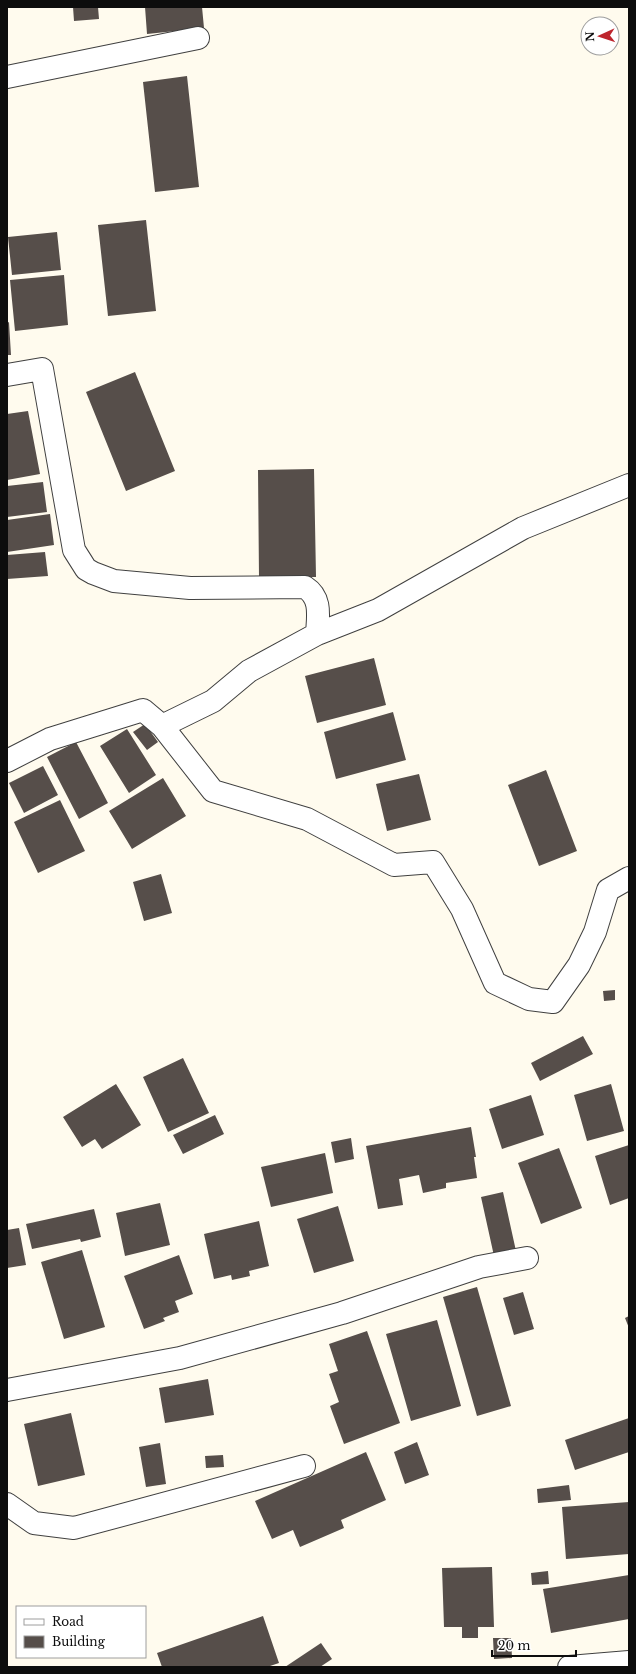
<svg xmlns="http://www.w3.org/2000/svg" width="636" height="1674" font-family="'Libre Baskerville',serif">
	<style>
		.building { fill: #564e4a }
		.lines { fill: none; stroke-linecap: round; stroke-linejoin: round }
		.minor-casing { stroke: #404040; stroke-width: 24 }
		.minor { stroke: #fff; stroke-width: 22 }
	</style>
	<rect width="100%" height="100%" fill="#fffbee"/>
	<path class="building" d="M73,7H98L99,19L74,21Z
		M145,7H202L204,28L147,34Z
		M187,76L199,187L155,192L143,82Z
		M146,220L156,311L108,316L98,225Z
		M57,232L61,270L12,275L8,237Z
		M64,275L68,325L15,331L10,280Z
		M9,322L11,355H7V323Z
		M135,372L175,471L126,491L86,392Z
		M28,411L40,474L7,480V414Z
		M314,469L316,577H259L258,470Z
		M43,482L47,512L7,517V486Z
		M50,514L54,545L7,552V520Z
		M45,552L48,576L7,579V555Z
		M374,658L386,705L317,723L305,676Z
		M393,712L406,760L336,779L324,732Z
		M145,724L158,742L147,750L133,732Z
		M127,729L156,775L129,793L100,746Z
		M76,742L108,803L79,819L47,757Z
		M43,766L58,795L24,813L9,783Z
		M546,770L577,851L539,866L508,785Z
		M419,774L431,820L387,831L376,784Z
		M163,778L186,816L132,849L109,811Z
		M60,800L85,851L38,873L14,822Z
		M161,874L172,913L144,921L133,882Z
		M615,990V1000L604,1001L603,991Z
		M583,1036L593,1054L540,1081L531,1063Z
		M183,1058L209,1113L168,1132L143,1077Z
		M116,1084L141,1125L102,1149L95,1139L82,1147L63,1117Z
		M611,1084L624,1131L587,1141L574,1095Z
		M531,1095L544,1135L502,1149L489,1109Z
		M215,1115L224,1134L183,1154L173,1135Z
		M471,1127L476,1157H474L477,1178L446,1183V1188L423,1193L419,1175L399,1179L403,1205L378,1209L366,1146Z
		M351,1138L354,1159L335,1163L331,1142Z
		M629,1145V1198L610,1205L595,1156Z
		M559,1148L582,1208L541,1224L518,1163Z
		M325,1153L333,1193L271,1207L261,1167Z
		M503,1192L516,1251L494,1256L481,1197Z
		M160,1203L170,1245L125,1256L116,1213Z
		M338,1206L354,1261L314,1273L297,1219Z
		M94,1209L101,1237L81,1242L80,1239L32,1249L26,1224Z
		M259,1221L269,1266L249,1271L250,1276L232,1280L231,1275L214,1279L204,1234Z
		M19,1228L26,1265L7,1268V1230Z
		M82,1250L105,1327L64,1339L41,1262Z
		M179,1255L193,1294L175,1301L179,1312L163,1318L165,1321L144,1329L124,1276Z
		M477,1287L511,1406L477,1416L443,1297Z
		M523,1292L534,1329L514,1335L503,1298Z
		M629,1316V1328L625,1318Z
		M437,1320L461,1406L411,1421L386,1334Z
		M367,1331L400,1423L344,1444L330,1406L339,1402L329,1374L338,1371L329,1344Z
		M208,1379L214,1415L165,1423L159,1388Z
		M71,1413L85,1475L38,1486L24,1424Z
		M629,1418V1452L575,1470L565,1440Z
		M417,1442L429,1475L405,1484L394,1452Z
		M160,1443L166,1484L146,1487L139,1447Z
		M366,1452L386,1500L341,1520L344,1528L300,1547L293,1530L272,1539L255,1501Z
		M223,1455L224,1467L206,1468L205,1456Z
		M569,1485L571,1500L538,1503L537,1489Z
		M629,1502V1554L566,1559L562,1507Z
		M492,1567L494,1627H478V1638H462V1627H444L442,1568Z
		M548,1571L549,1584L532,1585L531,1573Z
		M629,1575V1619L551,1633L543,1589Z
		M263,1616L279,1663L267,1667H162L157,1653Z
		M493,1638H511L512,1658L494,1659Z
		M321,1643L332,1659L320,1667H285Z"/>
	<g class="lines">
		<defs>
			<path id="minor" d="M7,77L198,38
				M7,375L42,369L74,550L86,569L93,573L114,581L190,588L305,587C322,598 318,616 317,634
				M162,726L213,791L307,819L394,865L433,862L462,909L495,983L529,999L553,1002L579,965L595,932L608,890L629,878
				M7,761L50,739L143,710L162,726L213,701L249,671L317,634L378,610L523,528L629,485
				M7,1390L180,1358L342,1313L479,1267L527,1258
				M7,1504L34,1523L74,1528L304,1466
				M569,1667L629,1662"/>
		</defs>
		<use href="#minor" class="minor-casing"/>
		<use href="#minor" class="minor"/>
	</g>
	<rect width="636" height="1674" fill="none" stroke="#0d0d0d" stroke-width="16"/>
	<rect x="16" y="1606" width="130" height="52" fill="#ffffff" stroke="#9e9e9e"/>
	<rect x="24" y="1619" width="20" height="6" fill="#ffffff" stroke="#9e9e9e"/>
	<text x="52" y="1626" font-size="12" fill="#0d0d0d">Road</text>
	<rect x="24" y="1636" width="20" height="12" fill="#564e4a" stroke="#9e9e9e"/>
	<text x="52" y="1646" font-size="12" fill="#0d0d0d">Building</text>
	<g transform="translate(600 36) rotate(267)"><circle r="19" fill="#ffffff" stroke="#9e9e9e"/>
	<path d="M0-3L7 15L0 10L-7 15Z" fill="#be252d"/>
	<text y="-6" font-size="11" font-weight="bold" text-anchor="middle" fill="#0d0d0d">N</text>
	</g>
	<path d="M492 1650v6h84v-6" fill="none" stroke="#0d0d0d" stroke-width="2"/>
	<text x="498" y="1650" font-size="12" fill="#0d0d0d" stroke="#ffffff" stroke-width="3" paint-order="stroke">20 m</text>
</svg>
